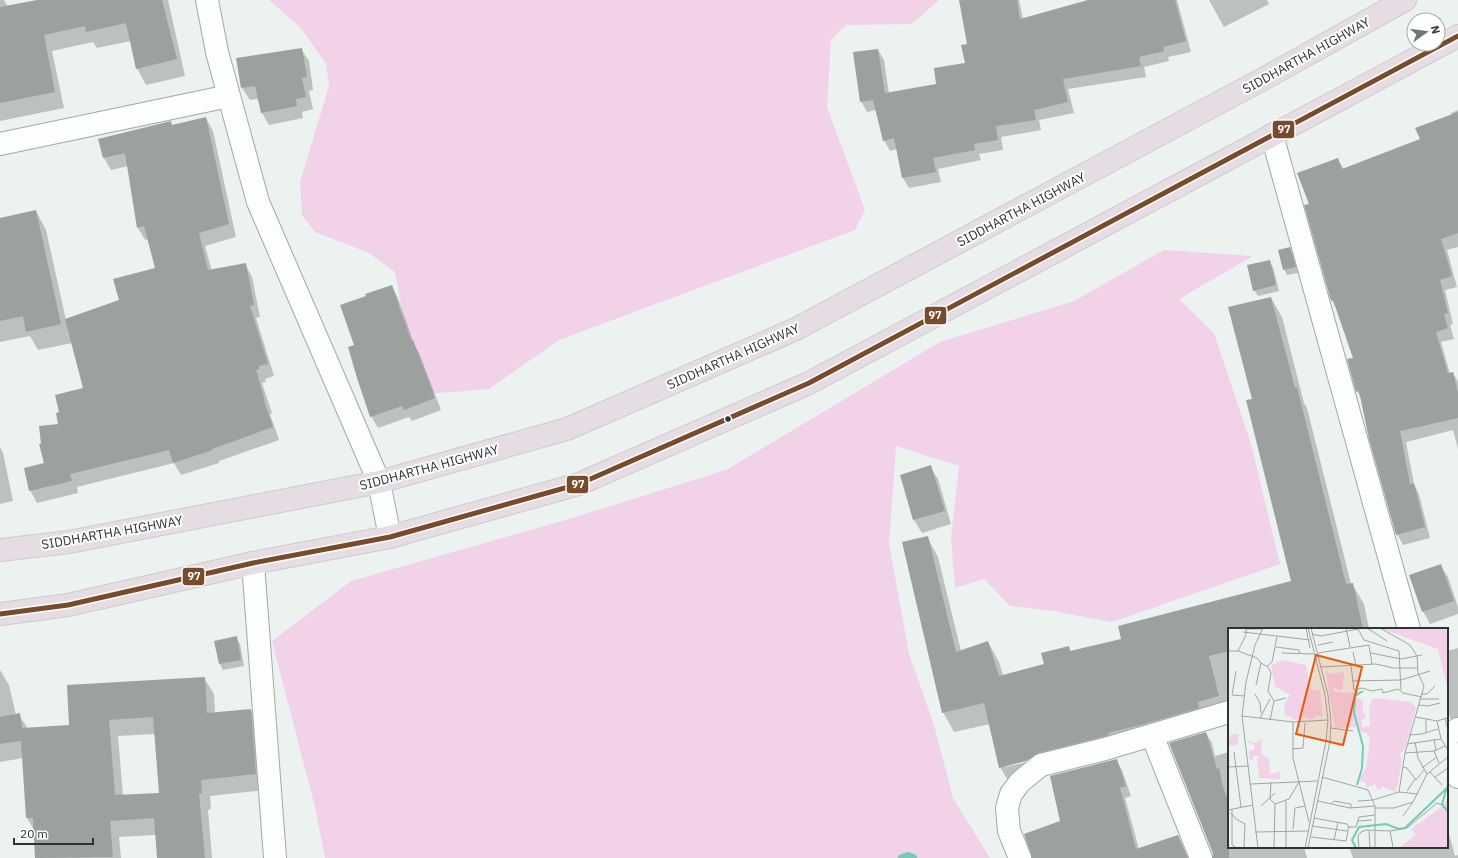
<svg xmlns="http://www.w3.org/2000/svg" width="1458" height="858" font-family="'IBM Plex Sans',sans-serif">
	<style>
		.green { fill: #f2d2e9 }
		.shadow { fill: #0003; fill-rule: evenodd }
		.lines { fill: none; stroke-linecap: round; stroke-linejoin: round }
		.stream { stroke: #74ccb1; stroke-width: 8 }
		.building { fill: #9ca19f; fill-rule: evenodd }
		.street-casing { stroke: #a3a8a6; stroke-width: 24 }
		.highway-casing { stroke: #cacdcc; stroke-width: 24 }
		.street { stroke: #fcfdfd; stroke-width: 22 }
		.highway { stroke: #e6dde4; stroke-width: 22 }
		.bus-1-casing { stroke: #fdfffe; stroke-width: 8 }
		.bus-1 { stroke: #7a4b2a; stroke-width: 5 }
		.bus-dot { fill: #2f3331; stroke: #fdfffe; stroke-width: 1.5 }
		.labels { text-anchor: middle; stroke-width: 4; stroke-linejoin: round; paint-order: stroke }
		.street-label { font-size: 13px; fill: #2f3331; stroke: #fdfffe }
		.inset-river { fill: none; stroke: #74ccb1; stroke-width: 2 }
		.inset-road { fill: none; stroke: #a0a6a3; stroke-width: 1 }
		.view { fill: #e8590c; fill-opacity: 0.15; stroke: #e8590c; stroke-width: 2 }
		.inset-edge { fill: none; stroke: #2f3331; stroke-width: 2 }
		.line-badge { stroke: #fdfffe; stroke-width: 1.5 }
		.badge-label { font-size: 11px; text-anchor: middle; font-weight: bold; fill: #fff }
	</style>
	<rect width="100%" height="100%" fill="#ecf2ef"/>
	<path class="green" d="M269,0H939L912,24L846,25L831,40L827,107L865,210L855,230L559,340L489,389L427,394L412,364L395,272L369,253L315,232L302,215L300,182L329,86L326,64L301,28Z
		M1164,250L1253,256L1179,299L1214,333L1251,444L1280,564L1112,622L1053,611L1010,606L984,579L955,588L951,537L959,466L896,446L889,543L909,654L934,725L953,798L990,858H325L315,807L272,641L351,581L569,519L726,470L940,342L1074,301Z"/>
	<path class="shadow" d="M0,0H4L8,7L42,0H168L185,76L146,85L137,68L131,41L97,48L93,42L52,51L64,108L0,121Z
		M960,0H1019L1023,19L1087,1L1086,0H1177L1191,52L1168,57L1169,61L1144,67L1146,77L1068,89L1074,113L1039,120L1041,130L1001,137L1003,150L979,154L981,160L938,169L941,182L909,188L903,178L897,149L890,151L884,140L876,110L867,112L861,101L878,50L884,60L889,94L937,85L967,64L968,45Z
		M1209,0H1267L1269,4L1224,27Z
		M301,49L309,61L313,90L309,91L313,109L302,112L303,118L269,125L262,113L259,99L250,100L242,88Z
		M1458,110V247L1447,250L1457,287L1445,290L1453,324L1450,325L1454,339L1441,342L1450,374L1453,373L1458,382V449L1453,430L1406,442L1414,484L1419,494L1430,538L1403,545L1397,534L1362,400L1357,391L1354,358L1337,310L1332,300L1310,205L1337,159L1344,169L1421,140L1452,115L1451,113Z
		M206,118L213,131L236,237L205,246L212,271L245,264L252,277L260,317L256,318L274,376L265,379L266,382L262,383L272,413L270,414L279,440L219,461V463L181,475L174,463L77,487L78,493L37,503L30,490L45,464L59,424L60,413L85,389L72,343L38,350L30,336L0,342V219L36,211L46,230L66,320L120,301L156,268L149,239L145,240L138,228L128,166L111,170L104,158L100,140Z
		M1290,248L1293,254L1298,273L1287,275L1284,269Z
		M1269,261L1273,267L1279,291L1258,296L1254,290Z
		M392,286L398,298L414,344L419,353L441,410L412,421L409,417L378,428L371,416L355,346L367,297Z
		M1271,298L1282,317L1304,403L1307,408L1351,584H1352L1364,604L1369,629H1229V716L1049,772L1012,787L1000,767L990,724L954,732L943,712L927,537L938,557L961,651L988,642L999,662L1003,675L1045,665L1069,647L1071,652L1123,639L1293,582L1253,399ZM1030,759L1031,761L1005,767V765Z
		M0,447L3,453L13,501L0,504Z
		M930,467L938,479L951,524L922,533L914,520L901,475Z
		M1440,565L1448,577L1458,607V614L1430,624L1423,611Z
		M236,638L240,644L244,666L223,670L220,664L215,642Z
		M1458,648V729H1457L1450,717L1447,706V651Z
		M0,670L9,685L16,715H19L28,729L70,726L204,678L214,694L215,713L251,710L260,726L265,790L210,796L211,809L208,810L212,858H158L156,835L119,837L121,858H36L35,832L27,818L23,758L0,762ZM155,734L160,794L123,796L118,736Z
		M1206,733L1212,743L1215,756L1229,752V847H1304L1307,858H1215L1170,744Z
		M1116,760L1122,770L1131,796L1125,798L1139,849L1178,836L1188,858H1033L1061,821Z
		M1447,826L1455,856L1458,855V858H1353L1349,847H1447Z"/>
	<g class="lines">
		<path class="stream" d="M902,858L908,856L913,858"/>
	</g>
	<path class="building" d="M37,0H162L177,59L136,69L126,23L86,32L85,26L44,35L55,92L0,103V7Z
		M959,0H1017L1020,19L1088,0H1175L1186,41L1163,47L1164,51L1139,57L1141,66L1063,79L1068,102L1034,110L1036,120L996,126L998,140L974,144L975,150L933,158L936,172L902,178L894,138L883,141L873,100L860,102L853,52L878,49L885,93L936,84L934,68L965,63L961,45L967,44Z
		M302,48L307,77L302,78L306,97L296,99L297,106L261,113L255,86L241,88L236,58Z
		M1458,112V233L1441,239L1452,276L1440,280L1448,313L1444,314L1448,328L1436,332L1448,373L1453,372L1458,393V418L1400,431L1410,484L1414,483L1425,527L1396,535L1369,439L1359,391L1356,392L1347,359L1353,358L1333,300L1331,301L1304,205L1309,204L1297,173L1338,158L1342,169L1420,139L1415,128Z
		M206,117L229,224L199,233L208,270L246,263L254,305L250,306L268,364L259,366V369L256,370L265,401H264L273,427L212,449L213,450L173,463L169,450L70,474L72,481L29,491L24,468L44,463L39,444H41L39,426L58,424L56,413L59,412L55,395L83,388L65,319L119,300L113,279L155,268L144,226L137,228L125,153L103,158L98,139L171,121L172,125Z
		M36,210L61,324L26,332L23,316L0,321V218Z
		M1290,247L1296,267L1283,270L1278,250Z
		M1270,260L1276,285L1253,291L1247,265Z
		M392,285L411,341L413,340L435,398L404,410L402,406L370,417L357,378L348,347L354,345L340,305L366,296L365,294Z
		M1271,297L1295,388L1297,387L1346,584L1353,583L1363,629H1229V651L1209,656L1219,696L1198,702L1199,708L1144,724L1108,733L1109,735L1102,737L1038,753L1026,761L999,768L984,703L942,713L902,542L928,536L956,652L988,641L999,676L1044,664L1041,653L1069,646L1070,651L1121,639L1118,626L1291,581L1246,400L1252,399L1228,307Z
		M931,465L945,511L913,520L900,475Z
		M1441,564L1454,601L1422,612L1409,575Z
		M237,636L241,660L219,664L214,641Z
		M205,677L207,713L251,709L256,774L201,780L202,793L199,794L205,858H157L154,818L110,821L113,857L35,858L33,818H26L21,741L0,744V717L20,713L22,728L69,725L67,685ZM153,717L159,793L115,795L109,720Z
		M1206,732L1217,769L1219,768L1223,787L1229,802V858H1213V853L1169,743Z
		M1117,759L1126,786L1120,788L1136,849L1178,835L1188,858H1032L1024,834L1060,821L1050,776Z"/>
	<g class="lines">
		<defs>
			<path id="street" d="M207,0L217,52L258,202L379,482L390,537
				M1272,135L1409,629
				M0,144L229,96
				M253,563L275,858
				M1152,735L1201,858
				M1447,735L1458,729
				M1447,746L1458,777
				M1020,858L1009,831L1007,808L1011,794L1020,782L1041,765L1105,749L1229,712"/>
			<path id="highway" d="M0,550L69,542L379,482L567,429L796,329L1265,78L1405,0
				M0,614L68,605L253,563L390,537L579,484L809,383L1458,36"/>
		</defs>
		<use href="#street" class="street-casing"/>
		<use href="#highway" class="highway-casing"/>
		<use href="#street" class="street"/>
		<use href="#highway" class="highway"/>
		<defs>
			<path id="bus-1" d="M0,614L68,605L253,563L390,537L579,484L809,383L1458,36"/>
		</defs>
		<use href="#bus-1" class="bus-1-casing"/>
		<use href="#bus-1" class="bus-1"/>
	</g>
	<circle class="bus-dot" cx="728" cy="419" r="3.5"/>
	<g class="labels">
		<g class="street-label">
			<text transform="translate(1306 55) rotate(-29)" y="5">SIDDHARTHA HIGHWAY</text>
			<text transform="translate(1021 209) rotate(-28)" y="5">SIDDHARTHA HIGHWAY</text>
			<text transform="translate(733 356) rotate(-24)" y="5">SIDDHARTHA HIGHWAY</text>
			<text transform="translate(429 467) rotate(-15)" y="5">SIDDHARTHA HIGHWAY</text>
			<text transform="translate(112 532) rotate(-10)" y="5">SIDDHARTHA HIGHWAY</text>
		</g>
	</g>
	<g transform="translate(1228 628)">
		<rect width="220" height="220" fill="#ecf2ef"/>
		<path d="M220,0V63L210,21L154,1ZM54,32L78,37L82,61L92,63L95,88H88L84,92L76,89L66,92L62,88L57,89L56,76L62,67L47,58L43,38ZM99,42L101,46L116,44L115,59L113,62L106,60L105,63L116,65L131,63L133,66L128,69L135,73V83L138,90L134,92V99L142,98L141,78L145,70L184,74L188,80L177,121L172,126L174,133L168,164L155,159L150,162L147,156L138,160V155L130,152L138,140L142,112L139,105L130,104L129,99L107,100L98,46ZM3,106H11L9,117L0,118ZM34,111L33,126L41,131L42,146L52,144V151L31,150L29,131L32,128H26L25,132L21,131V123L26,122V117L21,115L19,112L27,115ZM220,170V220H171L188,207L183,201L212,180Z" fill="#f2d2e9"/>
		<path class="inset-river" d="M129,157L134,140L135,118L126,85L127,68L135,63M219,159L214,176L220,184M128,220L124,212L131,199L158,196L171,201L177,200L220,159"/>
		<path class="inset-road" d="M78,0L82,20M118,0L122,19M139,0L159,13M152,0L182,17L189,28L190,45L196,58L177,125L206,123L217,118M18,1H34M15,4L82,12M84,6L93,8L130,1L136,12L171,23L173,62M90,17L105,14M48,19L71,22L72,26M0,23H10L29,30L33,35L28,57M10,23L18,7V0M125,24L128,38M54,25L86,26M90,25L141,17L144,36M143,25L173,31L194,27M33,35L40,39L43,45L40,63L46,73L42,92M39,38L44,34L49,9M123,38L126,62L134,60L144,63L154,61L155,65L170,61L175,65L194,69M93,39L148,36L165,40H189M8,43L4,67L16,68M124,53L173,52L202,43M27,66L32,75L33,85M194,66H199L207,58M193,71H211M46,73L58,70M191,77L200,78L212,75M14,88L65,94V130L81,194M188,89L209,93L219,90M32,90L42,71M217,90L220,102M198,91V105M209,93L213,111L220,122M65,94L100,92M103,100L125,103M181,107L194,106L210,101M206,111L208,123M187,114L190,130L199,146M179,116L213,111M64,121L75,120L77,95M206,123L211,135M6,124L13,179M177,125L171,164L190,166M0,139L21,138M175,139L179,140L188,152L196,142M194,140L209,129M202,144L214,157M94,149L140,162L147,178V219M207,149L220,140M43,154L42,171L47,176M23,156L89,153M179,163L187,151M90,173L122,180L147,178M130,173L145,172L171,164M103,176L106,173L123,176V180M33,178L47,165M147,180H166L185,174L199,146L220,129M0,182L25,177M4,182V217L9,220M3,185L8,191L17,196L16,220M175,188L185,174M86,190L119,196L121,199M130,193L144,192M84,198L119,203L121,199M121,199H128L131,189L147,187M65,201L67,180L77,178M141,203L142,220M162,203L165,219M27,204L80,203M83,209L118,213L120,203M106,212L110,194M30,220L14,88L18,54L27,17L35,0M46,220L47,176L61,171L71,154M58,220V173M77,220L98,113L100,92L97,67L80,0M80,220L102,113L103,92L100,67L83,0M131,220L130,208L133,204L138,202L162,203L179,200L209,175L214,177"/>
		<path class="view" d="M88,27L134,39L115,117L68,106Z"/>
		<rect width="220" height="220" class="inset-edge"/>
	</g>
	<g class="line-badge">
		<rect x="1272" y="120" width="23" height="19" rx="4" fill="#7a4b2a"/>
		<rect x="924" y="306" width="23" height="19" rx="4" fill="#7a4b2a"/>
		<rect x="566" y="475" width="23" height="19" rx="4" fill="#7a4b2a"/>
		<rect x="182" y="567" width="23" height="19" rx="4" fill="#7a4b2a"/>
	</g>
	<g class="badge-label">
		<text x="1284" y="133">97</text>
		<text x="935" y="319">97</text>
		<text x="578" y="488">97</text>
		<text x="194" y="580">97</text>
	</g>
	<g transform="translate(1426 32) rotate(76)"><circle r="19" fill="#fdfffe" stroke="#abadac"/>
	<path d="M0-3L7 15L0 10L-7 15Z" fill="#717674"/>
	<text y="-6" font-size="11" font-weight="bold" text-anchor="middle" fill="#2f3331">N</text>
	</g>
	<path d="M14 838v6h79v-6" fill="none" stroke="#2f3331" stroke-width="2"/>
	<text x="20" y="838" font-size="12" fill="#2f3331" stroke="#fdfffe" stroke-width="3" paint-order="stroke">20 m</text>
</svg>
